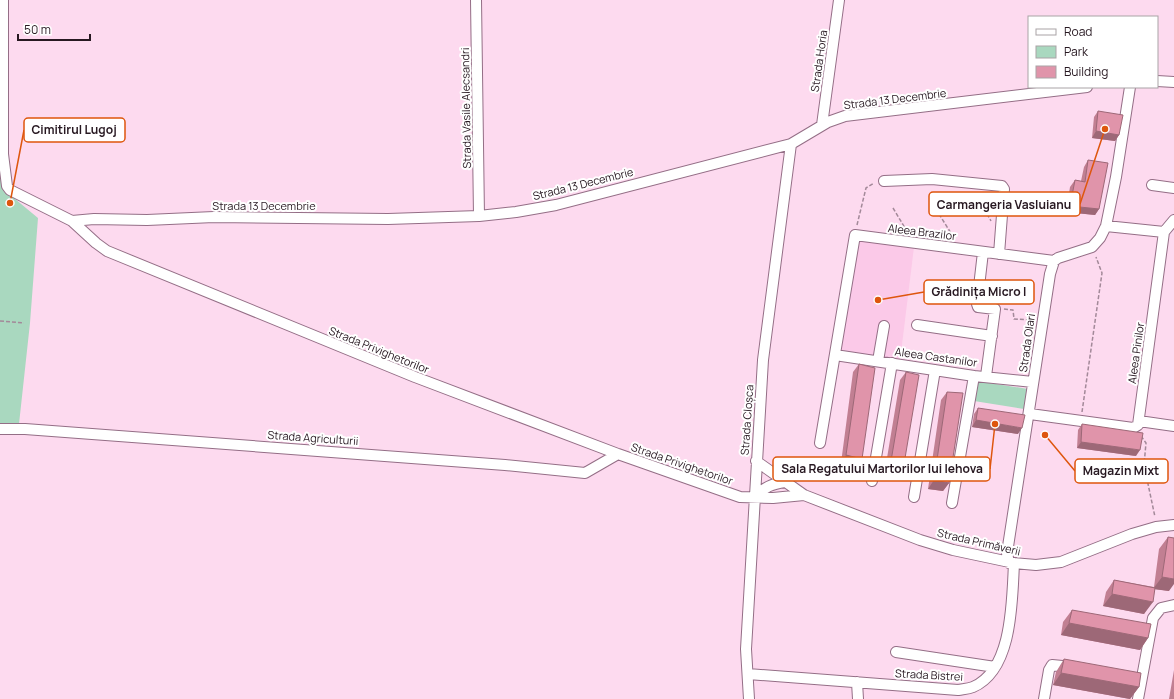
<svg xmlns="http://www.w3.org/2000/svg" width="1174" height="699" font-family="Manrope,sans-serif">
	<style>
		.built { fill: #fbc9e8 }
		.green { fill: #a9d8bf }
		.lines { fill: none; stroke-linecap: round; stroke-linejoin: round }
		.minor-casing { stroke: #946e86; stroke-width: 12 }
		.path { stroke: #a38999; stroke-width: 1.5; stroke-dasharray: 4 2; stroke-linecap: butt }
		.minor { stroke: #fff; stroke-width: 10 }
		.wall { fill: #c17f92 }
		.shaded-wall { fill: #9d6877 }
		.building { fill: #e094aa; stroke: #9d6877 }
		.labels { text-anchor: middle; stroke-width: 4; stroke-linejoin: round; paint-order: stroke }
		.street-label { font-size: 11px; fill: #271821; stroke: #fff }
		.leader { fill: none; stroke: #de560d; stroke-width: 1.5 }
		.callout-dot { fill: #de560d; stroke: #fff; stroke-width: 1.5 }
		.callout { fill: #fff; stroke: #de560d; stroke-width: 1.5 }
		.callout-label { font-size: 12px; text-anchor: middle; font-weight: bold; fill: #271821 }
	</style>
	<rect width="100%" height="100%" fill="#fddaef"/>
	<path class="built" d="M859,240L914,247L900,361L839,353Z"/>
	<path class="green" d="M0,0H2L3,189L38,218L30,323L19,424L0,423Z
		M977,381L1028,389L1024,409L974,401Z"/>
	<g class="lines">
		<defs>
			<path id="minor" d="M3,0V154L7,186L10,190L72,221L96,243L107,251L415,377L618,454L740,497L773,498L804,495
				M476,0L479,216
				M1157,81L1174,82
				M822,125L839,0
				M884,181L932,179L1002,186L1004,189L999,254
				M1152,185L1174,188
				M72,221L94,219L147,220L214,217L388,219L479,216L516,212L556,205L791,144L828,122L845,116L1087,87
				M1106,226L1164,232
				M1164,232L1174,220
				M983,252L977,304L978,307L995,309L986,376
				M917,325L992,336
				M835,355L974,376L1033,382
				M878,361L884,326
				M1030,414L1133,428L1138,425L1164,232
				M1139,421L1174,426
				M0,429H25L505,465L585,473L618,454
				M820,443L855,235L1054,261
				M756,461L804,495L920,540L953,550L1014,563L1036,565L1061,562L1132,534L1156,527L1174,525
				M872,481L892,363
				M755,497C765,487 771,484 785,482
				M914,497L935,370
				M952,503L974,376
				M1009,563L1007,553L1050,274L1054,261L1058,258L1092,247L1100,238L1106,226L1116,177L1130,87
				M896,652L995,667
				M748,674L958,690C963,689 968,689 973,687C1013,670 1012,600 1014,563
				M857,682L858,699
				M749,699L746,649L763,360L791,144
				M1044,699L1049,670L1052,665L1073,667
				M1138,699L1153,618L1161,608L1174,605"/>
		</defs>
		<use href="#minor" class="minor-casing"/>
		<path class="path" d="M893,208L908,233
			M939,214L954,238
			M987,214L991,221
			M857,225L866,188L874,183
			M1004,309L1013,310L1014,319L1033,320
			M0,321L24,323
			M1082,412L1102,273L1096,257
			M1141,436L1146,443L1144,465L1155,517"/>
		<use href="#minor" class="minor"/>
	</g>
	<path class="wall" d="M1098,111L1119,135L1115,141L1092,138L1094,117Z
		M1088,160L1099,209L1095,215L1066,212L1070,187L1075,180L1081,181L1084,167Z
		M859,364L857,467L841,463L853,372Z
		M906,372L897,478L884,476L900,380Z
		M947,392L949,483L943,491L928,489L941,400Z
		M978,408L1018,434L972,427L974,414Z
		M1082,424L1136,456L1077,448L1078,430Z
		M1168,537L1169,591L1155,589L1144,614L1103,606L1106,592L1114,580L1154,587L1159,549Z
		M1072,610L1148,638L1140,650L1061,635L1063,622Z
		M1064,659L1139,687L1130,699L1053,685L1056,672Z
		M1174,670V699H1169Z"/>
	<path class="shaded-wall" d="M1096,131L1119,135L1115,141L1092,138Z
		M1070,206L1099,209L1095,215L1066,212Z
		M976,420L1022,428L1018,434L972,427Z
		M1081,442L1140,450L1136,456L1077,448Z
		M846,455L862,459L857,467L841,463Z
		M890,467L903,470L897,478L884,476Z
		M934,480L949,483L943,491L928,489Z
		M1162,577L1174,579V584L1169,591L1153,589Z
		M1112,594L1153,602L1144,614L1103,606Z
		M1069,623L1148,638L1140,650L1061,635Z
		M1061,673L1139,687L1130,699L1053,685Z"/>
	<path class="building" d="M1098,111L1123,115L1119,135L1096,131Z
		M1088,160L1108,163L1099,209L1070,206L1075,180L1085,182Z
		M859,364L875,368L862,459L846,455Z
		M906,372L919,375L903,470L890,467Z
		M947,392L963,393L949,483L934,480Z
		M978,408L1025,415L1022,428L976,420Z
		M1082,424L1143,433L1140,450L1081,442Z
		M1168,537L1174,538V579L1162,577Z
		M1114,580L1155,588L1153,602L1112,594Z
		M1072,610L1151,624L1148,638L1069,623Z
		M1064,659L1141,673L1139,687L1061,673Z"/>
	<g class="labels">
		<g class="street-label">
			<text transform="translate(819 61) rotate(-82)" y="4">Strada Horia</text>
			<text transform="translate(895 99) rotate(-7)" y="4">Strada 13 Decembrie</text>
			<text transform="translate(466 108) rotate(-91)" y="4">Strada Vasile Alecsandri</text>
			<text transform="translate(583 184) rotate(-14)" y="4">Strada 13 Decembrie</text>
			<text x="264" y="210">Strada 13 Decembrie</text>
			<text transform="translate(922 232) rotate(7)" y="4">Aleea Brazilor</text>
			<text transform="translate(1027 343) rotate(-82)" y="4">Strada Olari</text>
			<text transform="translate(379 350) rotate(22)" y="4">Strada Privighetorilor</text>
			<text transform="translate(1136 353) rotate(-82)" y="4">Aleea Pinilor</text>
			<text transform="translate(936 357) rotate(8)" y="4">Aleea Castanilor</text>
			<text transform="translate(747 420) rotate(-86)" y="4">Strada Cloșca</text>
			<text transform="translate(313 438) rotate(4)" y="4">Strada Agriculturii</text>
			<text transform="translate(682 464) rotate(19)" y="4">Strada Privighetorilor</text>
			<text transform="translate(979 542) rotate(13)" y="4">Strada Primăverii</text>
			<text transform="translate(929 675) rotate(3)" y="4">Strada Bistrei</text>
		</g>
	</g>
	<path class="leader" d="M10 203L24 130M1105 129L1080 204M878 300L924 292M995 424L990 469M1045 435L1075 471"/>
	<g class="callout-dot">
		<circle cx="10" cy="203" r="4"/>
		<circle cx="1105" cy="129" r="4"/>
		<circle cx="878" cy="300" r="4"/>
		<circle cx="995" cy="424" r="4"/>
		<circle cx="1045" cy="435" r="4"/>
	</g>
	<g class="callout">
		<rect x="24" y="118" width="101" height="24" rx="4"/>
		<rect x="929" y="192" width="151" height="24" rx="4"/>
		<rect x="924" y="280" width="110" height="24" rx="4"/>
		<rect x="773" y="457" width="217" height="24" rx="4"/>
		<rect x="1075" y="459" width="93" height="24" rx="4"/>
	</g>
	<g class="callout-label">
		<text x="74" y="134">Cimitirul Lugoj</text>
		<text x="1004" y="209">Carmangeria Vasluianu</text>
		<text x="979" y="296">Grădinița Micro I</text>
		<text x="882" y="473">Sala Regatului Martorilor lui Iehova</text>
		<text x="1121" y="475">Magazin Mixt</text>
	</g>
	<rect x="1028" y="16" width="130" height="72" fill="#ffffff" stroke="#a9a3a6"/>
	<rect x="1036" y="29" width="20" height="6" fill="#ffffff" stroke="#a9a3a6"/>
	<text x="1064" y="36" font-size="12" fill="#271821">Road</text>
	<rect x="1036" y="46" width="20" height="12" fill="#a9d8bf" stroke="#a9a3a6"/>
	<text x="1064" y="56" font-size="12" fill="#271821">Park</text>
	<rect x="1036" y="66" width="20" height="12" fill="#e094aa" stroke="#a9a3a6"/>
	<text x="1064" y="76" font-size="12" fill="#271821">Building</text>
	<path d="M18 34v6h72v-6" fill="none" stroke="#271821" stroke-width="2"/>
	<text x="24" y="34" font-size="12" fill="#271821" stroke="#ffffff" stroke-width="3" paint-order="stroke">50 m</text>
</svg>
